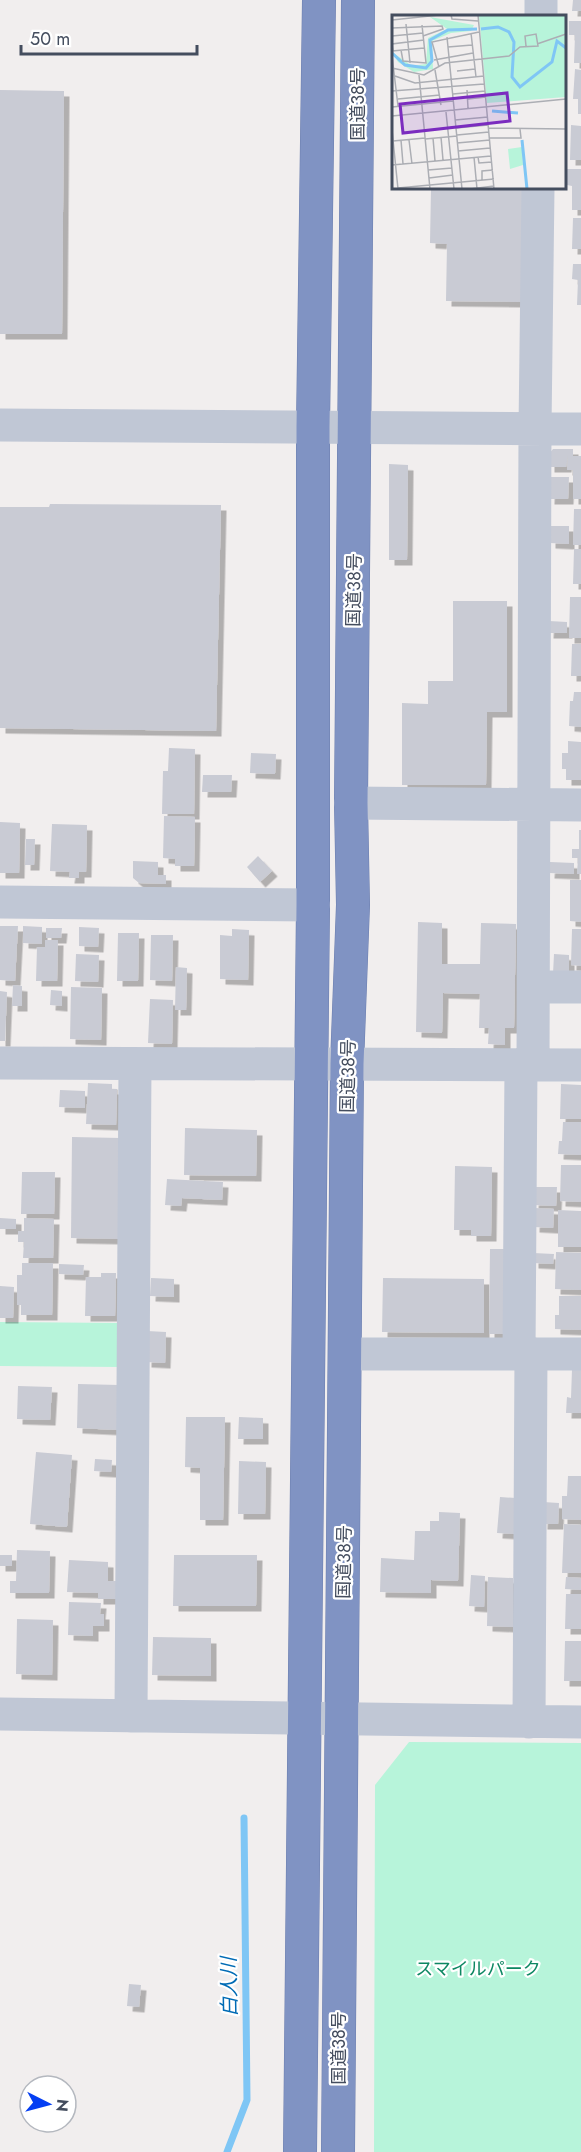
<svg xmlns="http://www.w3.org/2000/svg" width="581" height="2152" font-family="Jost,'Noto Sans JP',sans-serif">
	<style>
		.green { fill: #b7f4da }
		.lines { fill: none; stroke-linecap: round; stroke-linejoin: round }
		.stream { stroke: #7fc6f5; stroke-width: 7 }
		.building { fill: #c9cbd4; filter: url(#shadow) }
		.highway-casing { stroke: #6b7eae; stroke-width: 34 }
		.minor { stroke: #c0c7d5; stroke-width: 33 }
		.highway { stroke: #8093c3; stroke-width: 33 }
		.labels { text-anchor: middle; stroke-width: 4.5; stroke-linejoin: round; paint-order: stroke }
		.street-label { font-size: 18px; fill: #444d5e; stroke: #fff }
		.park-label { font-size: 18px; fill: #0d8762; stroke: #fff }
		.water-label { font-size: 20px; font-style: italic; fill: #006bb5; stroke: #fff }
		.inset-river { fill: none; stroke: #7fc6f5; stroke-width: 3 }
		.inset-road { fill: none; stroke: #acaeb4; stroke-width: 1.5 }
		.view { fill: #7b2cbf; fill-opacity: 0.15; stroke: #7b2cbf; stroke-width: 3 }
		.inset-edge { fill: none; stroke: #444d5e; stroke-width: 3 }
	</style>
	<defs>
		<filter id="shadow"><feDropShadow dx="5.5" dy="5.5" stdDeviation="0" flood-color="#0004"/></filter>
	</defs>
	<rect width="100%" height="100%" fill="#f1eeee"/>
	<path class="green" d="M0,1322L121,1323V1367L0,1366Z
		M409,1742L581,1743V2152H374L375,1785Z"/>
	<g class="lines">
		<path class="stream" d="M227,2152L247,2100L244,1818"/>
	</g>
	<path class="building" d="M573,0H581V11H572Z
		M569,21H581V63H574L575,35H569Z
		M575,69L581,70V114H578V99H573Z
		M0,90L64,91L62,334H0Z
		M571,125L581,126V160H570Z
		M567,169H581V210H572V186L567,185Z
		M431,188H523L522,302L446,301L447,244L430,243Z
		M573,218H581V249H572Z
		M573,264H581V305H577L578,280L572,279Z
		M553,449H573V456H581V499H573V470H567L568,455L566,467H549V454Z
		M389,464L408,465L407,560H389Z
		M550,477H569L568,499H549Z
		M50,504L221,505L216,731L0,728V507H49Z
		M574,509H581V545H573Z
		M550,526H569V544L550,543Z
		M574,549H581V584H573Z
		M570,597H581V638H569Z
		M453,601H507V712H487L486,785H402V703L428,704V681H453Z
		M549,621L567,622V633H548Z
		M572,644H581V676H571Z
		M574,692H581V727L569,726L570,701H573Z
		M568,741L581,742V780H566V769H562V753H568Z
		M169,748L195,749L194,814H162L163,771H168Z
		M251,753L276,754L275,774L250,773Z
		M203,775H232L231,792H202Z
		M164,816L195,817L194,866H175V859L163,858Z
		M0,822L20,823L19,873H0Z
		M52,824L87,825L86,872H79V878H69L70,872L50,871Z
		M579,830H581V874H577L578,858H572V849H579Z
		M26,839H35L34,865H25Z
		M258,856L272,871L260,882L247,867Z
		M133,861L158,862V875H166V884L139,883L133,878Z
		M550,862L574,863V874L549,873Z
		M570,880H581V922L570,921Z
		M418,922L442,923V964H480L481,923L516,924L514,1028H505V1045L488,1044L489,1028H479L480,994L443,993L442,1033L416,1032Z
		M0,926H18L15,981L0,980Z
		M23,926L42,927V944L23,943Z
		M79,927L99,928L98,947L79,946Z
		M46,928H62L61,938H46Z
		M232,929L249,930L248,980L220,979V935L232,936Z
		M572,929H581V966L571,965Z
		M118,933H139L138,981H117Z
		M151,935H173L172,981L150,980Z
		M45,940H58L57,981H36L37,947H45Z
		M76,954L99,955L98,982L75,981Z
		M554,954L569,955V974H553Z
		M176,967L187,968L186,1010H175Z
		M13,985L22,986V1006H12Z
		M71,987L102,988L101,1040L70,1039Z
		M51,990L62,991V1006L50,1005Z
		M0,991L7,992L5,1041H0Z
		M150,999L173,1000L172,1044L148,1043Z
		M88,1083L112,1084V1089H117L116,1125L86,1124Z
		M561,1084L581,1085V1119H560Z
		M60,1090L85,1091V1108L59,1107Z
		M563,1122H581V1155L558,1154L559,1141H562Z
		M185,1128L257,1130L256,1176L184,1175Z
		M72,1137L121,1138L120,1239L71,1238Z
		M561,1165H581V1202L560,1201Z
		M455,1166L492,1167L491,1236H471V1230H454Z
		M22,1172H55L54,1214H21Z
		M167,1179L223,1182L222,1200L182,1198L181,1206L165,1205Z
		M534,1187H557L556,1206L533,1205Z
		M535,1208L554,1209L553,1228L534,1227Z
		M558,1210L581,1211V1247H558Z
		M0,1218L16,1219V1229H0Z
		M24,1218L54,1219L53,1258H23L24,1242H18V1231H24Z
		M490,1249H507L505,1334H489Z
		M556,1252L581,1253V1290L555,1289Z
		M533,1253L554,1254L553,1264L533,1263Z
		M22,1263H53L52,1315H21V1305H17V1275H22Z
		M59,1264L84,1265L83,1275L59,1274Z
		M101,1273H116L115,1316H85L86,1277H101Z
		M151,1278L174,1279V1297L150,1296Z
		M383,1278L484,1279V1333L382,1332Z
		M0,1286L14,1287L13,1318H0Z
		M559,1296H581V1330L555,1329V1315H559Z
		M147,1331L166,1332L165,1363L146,1362Z
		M572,1369H581V1413H566L567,1397L571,1398Z
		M78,1384L119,1385L118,1430L77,1428Z
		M18,1386L52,1387L50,1420L17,1419Z
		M186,1417H225L223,1520H200V1468L185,1467Z
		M239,1417L263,1418V1439H238Z
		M36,1452L72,1455L67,1527L30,1524Z
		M95,1459L112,1460L111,1472L94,1471Z
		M239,1461L266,1462L265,1514H238Z
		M568,1476H581V1520L562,1519V1496H567Z
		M500,1497L516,1498L514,1534L497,1533Z
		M543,1502L559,1503L558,1524H542Z
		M439,1512L460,1513L458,1581L431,1580V1593L380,1592L381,1558L414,1560L415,1531H430V1521H439Z
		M564,1524L581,1525V1573H562Z
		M17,1550L50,1551L49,1593H10V1581H16Z
		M0,1555H12V1566H0Z
		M174,1555H257L256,1606H173Z
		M69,1560L108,1562V1581H117L116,1599H98V1593L67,1592Z
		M471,1575L485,1576L484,1607L469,1606Z
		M488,1577L513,1578V1627L487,1626Z
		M566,1577L581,1578V1590L565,1589Z
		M566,1594H581V1629H565Z
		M69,1602L101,1603L100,1614H104V1626H93V1636L68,1635Z
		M17,1619L53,1620L52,1675L16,1674Z
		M153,1637L211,1638V1676L152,1675Z
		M565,1641H581V1681H564Z
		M129,1984L141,1985L139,2007L127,2006Z"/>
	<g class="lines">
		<defs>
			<path id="highway" d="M300,2152L313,905V427L319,0
				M338,2152L347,1064L353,905L351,803L358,0"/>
		</defs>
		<use href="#highway" class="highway-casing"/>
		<path class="minor" d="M541,16V0
			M0,425L581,429
			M351,803L581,805
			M0,902L313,905
			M534,987H581
			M0,1063L581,1065
			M533,1065L535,428L538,188
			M519,1353L521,1065
			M346,1354H581
			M0,1714L581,1722
			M131,1716L135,1064
			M529,1722L531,1353"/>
		<use href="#highway" class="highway"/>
	</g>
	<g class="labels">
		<g class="street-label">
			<text transform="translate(358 104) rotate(-90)" y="6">国道38号</text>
			<text transform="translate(354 590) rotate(-89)" y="6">国道38号</text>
			<text transform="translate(348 1076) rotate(-89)" y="6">国道38号</text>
			<text transform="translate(344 1562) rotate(-89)" y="6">国道38号</text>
			<text transform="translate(339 2048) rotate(-90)" y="6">国道38号</text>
		</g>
		<g class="park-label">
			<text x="478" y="1975">スマイルパーク</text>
		</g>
		<g class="water-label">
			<text transform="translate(229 1987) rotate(-91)" y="7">白人川</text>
		</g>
	</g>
	<g transform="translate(392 15)">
		<rect width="174" height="174" fill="#f1eeee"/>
		<path d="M87,0H174V82L95,88ZM38,2L82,10L79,16L59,18L40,26L41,54L22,57L6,47L0,37L20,51L34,49L36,23L55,14ZM130,132L131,150L118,154L116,134Z" fill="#b7f4da"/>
		<path class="inset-river" d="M89,14L106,12L117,17L122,27L120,62L128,72L160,47L165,26L174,33M0,38L13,50L34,53L40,46L38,25L56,15L85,14M100,96L126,98M130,125L135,174"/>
		<path class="inset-road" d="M59,0L60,4L86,6M86,0L102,174M0,5L47,0M14,9L18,48M0,13L50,11L51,14L31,21M79,18L84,62M0,21L31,18M55,22L70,174M145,29L174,19M56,32L80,30M9,35L11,46L34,48L30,10M0,36L32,33M1,36L0,29L32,25M0,41L6,91M42,45L81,38M47,52L40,27L87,17M0,53L32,60L53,48L117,41L128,32L146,31L144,19L133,21L134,31M43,55L49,90M65,56L83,54M27,60L38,174M3,61L23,68L92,61M75,75L76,93M0,76L92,69M61,79L93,76M6,84L48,80M76,84L94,82M0,92L61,86M54,97L62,174M0,101L174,84M63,105L96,102M64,113L96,110M97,113L174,114M0,115L6,174M65,120L97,117M49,122L51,145M41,123L43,146M98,123H129L128,114M33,124L65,121M9,125L11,149M17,125L20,149M1,126L33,123M65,128L98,125M66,136L98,133M82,142L85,174M86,142L87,148L100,147M0,150L99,141M36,155L60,153M37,163L61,160M90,165V156L101,155M6,173L102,164M78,174L102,171"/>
		<path class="view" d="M115,78L118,106L11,118L8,89Z"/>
		<rect width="174" height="174" class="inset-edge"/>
	</g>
	<g transform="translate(48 2104) rotate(96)"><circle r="28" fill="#ffffff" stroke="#b4b8bf" stroke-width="1.5"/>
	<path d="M0-4.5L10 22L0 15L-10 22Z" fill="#053ff3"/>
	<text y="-9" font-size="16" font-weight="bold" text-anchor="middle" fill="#444d5e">N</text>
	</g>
	<path d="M21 45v9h176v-9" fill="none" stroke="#444d5e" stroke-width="3"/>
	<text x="30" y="45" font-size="18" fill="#444d5e" stroke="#ffffff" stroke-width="4.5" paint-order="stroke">50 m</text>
</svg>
